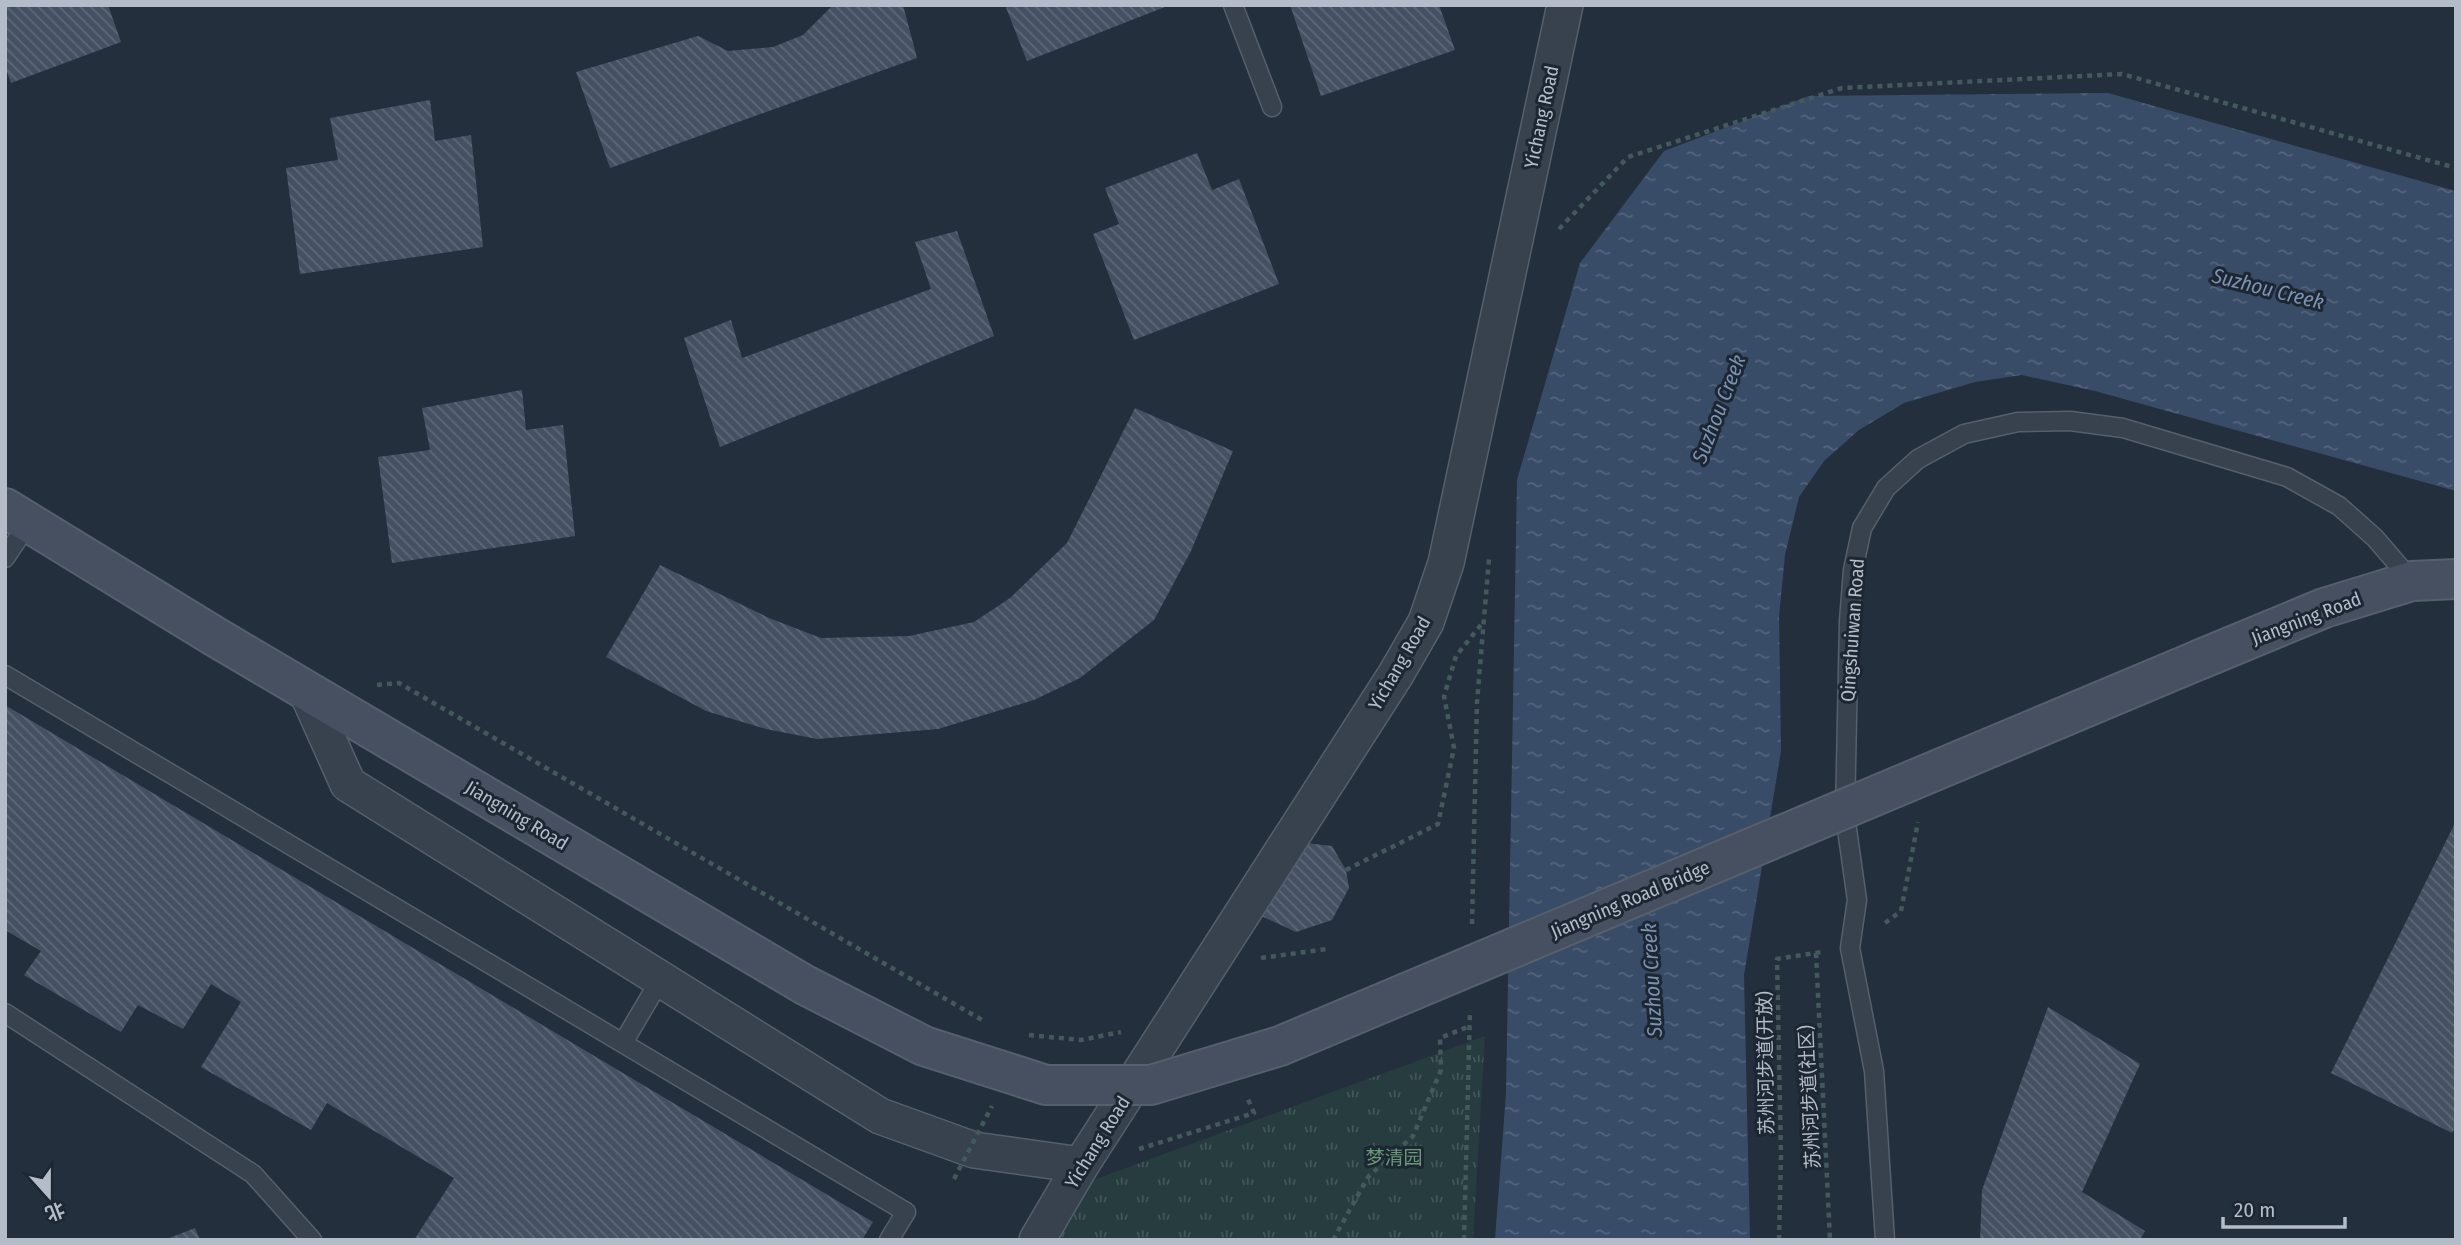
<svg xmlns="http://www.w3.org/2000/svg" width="2461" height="1245" font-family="'Fira Sans Condensed','Noto Sans SC',sans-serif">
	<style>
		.park { fill: url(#park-tufts) }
		.water { fill: url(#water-ripples) }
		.building { fill: url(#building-back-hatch) }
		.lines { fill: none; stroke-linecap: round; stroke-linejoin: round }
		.lane-casing { stroke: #565f6c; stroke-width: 21 }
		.street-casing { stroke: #565f6c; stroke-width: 38 }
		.secondary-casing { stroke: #565f6c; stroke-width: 42 }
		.path { stroke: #44595c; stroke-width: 4.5; stroke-dasharray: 5 5; stroke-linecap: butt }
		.lane { stroke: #38414e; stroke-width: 18 }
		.street { stroke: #38414e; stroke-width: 35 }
		.secondary { stroke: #465061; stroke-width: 38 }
		.secondary-bridge-casing { stroke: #565f6c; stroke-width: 42; stroke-linecap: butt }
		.path-bridge { stroke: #44595c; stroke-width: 4.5; stroke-dasharray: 5 5; stroke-linecap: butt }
		.secondary-bridge { stroke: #465061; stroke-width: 38 }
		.labels { text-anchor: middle; stroke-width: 6; stroke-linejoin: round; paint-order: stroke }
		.street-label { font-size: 19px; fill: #b4bcc9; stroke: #1d2633 }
		.park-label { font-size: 19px; fill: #6b9a76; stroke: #1d2633 }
		.water-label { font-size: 21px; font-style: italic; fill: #7c92b1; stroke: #1d2633 }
	</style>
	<defs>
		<pattern id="park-tufts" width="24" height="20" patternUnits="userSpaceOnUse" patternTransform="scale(1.75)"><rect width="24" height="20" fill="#263c3f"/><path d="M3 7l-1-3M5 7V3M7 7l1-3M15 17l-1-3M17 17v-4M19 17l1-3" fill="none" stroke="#435659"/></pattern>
		<pattern id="water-ripples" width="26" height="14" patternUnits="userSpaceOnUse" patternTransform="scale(1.75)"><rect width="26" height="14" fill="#394c67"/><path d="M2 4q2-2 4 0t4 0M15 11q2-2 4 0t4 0" fill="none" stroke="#53647b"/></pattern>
		<pattern id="building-back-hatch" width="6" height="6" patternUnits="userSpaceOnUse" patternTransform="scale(1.75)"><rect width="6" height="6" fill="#455162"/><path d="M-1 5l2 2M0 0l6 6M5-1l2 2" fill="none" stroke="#5d6877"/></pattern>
	</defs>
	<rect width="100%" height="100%" fill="#242f3e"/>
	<path class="park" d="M1485,1036L1473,1240H1058L1088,1182Z"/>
	<path class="water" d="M2108,93L2456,191V491L2095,391L2022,375L1975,382L1904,403L1859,430L1824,461L1799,497L1785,555L1779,616L1781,751L1744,975L1750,1240H1495L1506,1093L1517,480L1580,263L1664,151L1809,96Z"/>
	<path class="building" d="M5,5H108L121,42L11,83L5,67Z
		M833,5H903L917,58L610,168L576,72L698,36L728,51L773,47L803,35Z
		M1005,5H1170L1027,61Z
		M1290,5H1439L1455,50L1321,96Z
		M430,100L435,141L471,135L483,247L300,274L286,168L338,160L330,118Z
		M1197,153L1212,190L1239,179L1279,284L1134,340L1093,234L1119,224L1105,188Z
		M957,231L994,336L720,447L684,338L731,320L742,358L931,289L915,242Z
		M522,390L526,430L563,425L575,536L392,563L378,457L430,450L422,408Z
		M1135,408L1233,451L1191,551L1154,620L1080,678L1034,700L938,729L817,739L766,729L706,711L606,657L660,565L769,618L821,638L909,636L974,622L1010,598L1067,543Z
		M5,705L873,1222L862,1240H414L454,1178L327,1103L311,1130L201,1067L241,1002L211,984L183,1029L138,1005L121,1032L24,975L41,951L5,930Z
		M2456,821V1126L2452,1133L2331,1073Z
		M1306,843L1332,846L1346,870L1349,888L1332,920L1296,932L1259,915Z
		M2048,1007L2140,1064L2082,1192L2145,1231L2140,1240H1980L1982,1190Z
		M195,1228L200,1240H164Z"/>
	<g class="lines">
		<defs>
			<path id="lane" d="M1233,5L1272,107
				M5,558L29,522
				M5,675L906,1212L889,1240
				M5,1013L253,1174L312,1240
				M623,1043L660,980
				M1885,1240L1874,1071L1850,948L1857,900L1845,815L1849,621L1853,570L1862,528L1886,488L1918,459L1964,434L2018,422L2070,421L2123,428L2287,477L2339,506L2375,538L2412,581"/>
			<path id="street" d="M306,690L348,784L880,1116L974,1150L1081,1165
				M1037,1240L1081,1165L1396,674L1426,622L1446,563L1565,5"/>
			<path id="secondary" d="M5,508L214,636L805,985L924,1046L1046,1085
				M2201,659L2324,608L2412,581L2456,579"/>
		</defs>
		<use href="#lane" class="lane-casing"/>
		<use href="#street" class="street-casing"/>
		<use href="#secondary" class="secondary-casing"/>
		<path class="path" d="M1559,229L1628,157L1842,88L2122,74L2456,168
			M377,685L399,683L982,1020
			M1346,870L1438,824L1454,748L1444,696L1456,656L1484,621
			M1885,923L1901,911L1918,822
			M1472,924L1477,702L1489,559
			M1816,953L1830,1240
			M1261,958L1327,949
			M1029,1035L1081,1040L1121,1032
			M1139,1149L1254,1113L1247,1097
			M1333,1240L1368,1177L1413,1136L1441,1070L1440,1038L1470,1026
			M1464,1240L1470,1010
			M1779,1240L1781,1155L1777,959L1821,952"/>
		<use href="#lane" class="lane"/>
		<use href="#street" class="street"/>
		<use href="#secondary" class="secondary"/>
		<defs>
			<path id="secondary-bridge" d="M1046,1085H1151L1280,1046L2201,659"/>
		</defs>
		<use href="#secondary-bridge" class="secondary-bridge-casing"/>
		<path class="path-bridge" d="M954,1179L992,1106"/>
		<use href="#secondary-bridge" class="secondary-bridge"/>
	</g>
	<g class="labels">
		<g class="street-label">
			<text transform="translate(1541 117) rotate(-78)" y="7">Yichang Road</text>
			<text transform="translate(2306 618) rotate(-21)" y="7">Jiangning Road</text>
			<text transform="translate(1852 630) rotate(-86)" y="7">Qingshuiwan Road</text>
			<text transform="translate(1399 663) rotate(-60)" y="7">Yichang Road</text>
			<text transform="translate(517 815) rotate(31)" y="7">Jiangning Road</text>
			<text transform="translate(1630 899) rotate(-23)" y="7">Jiangning Road Bridge</text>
			<text transform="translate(1765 1063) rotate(-91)" y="7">苏州河步道(开放)</text>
			<text transform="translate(1809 1097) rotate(-93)" y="7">苏州河步道(社区)</text>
			<text transform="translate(1097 1142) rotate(-58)" y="7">Yichang Road</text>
		</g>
		<g class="park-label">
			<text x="1394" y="1164">梦清园</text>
		</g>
		<g class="water-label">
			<text transform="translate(2268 289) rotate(14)" y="7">Suzhou Creek</text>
			<text transform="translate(1719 409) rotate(-69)" y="7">Suzhou Creek</text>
			<text transform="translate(1652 980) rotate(-93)" y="7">Suzhou Creek</text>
		</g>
	</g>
	<rect width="2461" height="1245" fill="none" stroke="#b4bcc9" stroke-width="14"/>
	<g transform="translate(49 1196) rotate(159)" stroke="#1d2633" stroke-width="5" paint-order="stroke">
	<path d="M0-5L12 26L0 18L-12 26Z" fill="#b4bcc9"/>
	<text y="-10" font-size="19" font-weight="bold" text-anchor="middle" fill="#b4bcc9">北</text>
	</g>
	<path d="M2223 1217v10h122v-10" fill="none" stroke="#b4bcc9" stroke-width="3.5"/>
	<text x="2234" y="1217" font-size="21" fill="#b4bcc9" stroke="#1d2633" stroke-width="5" paint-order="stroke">20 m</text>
</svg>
